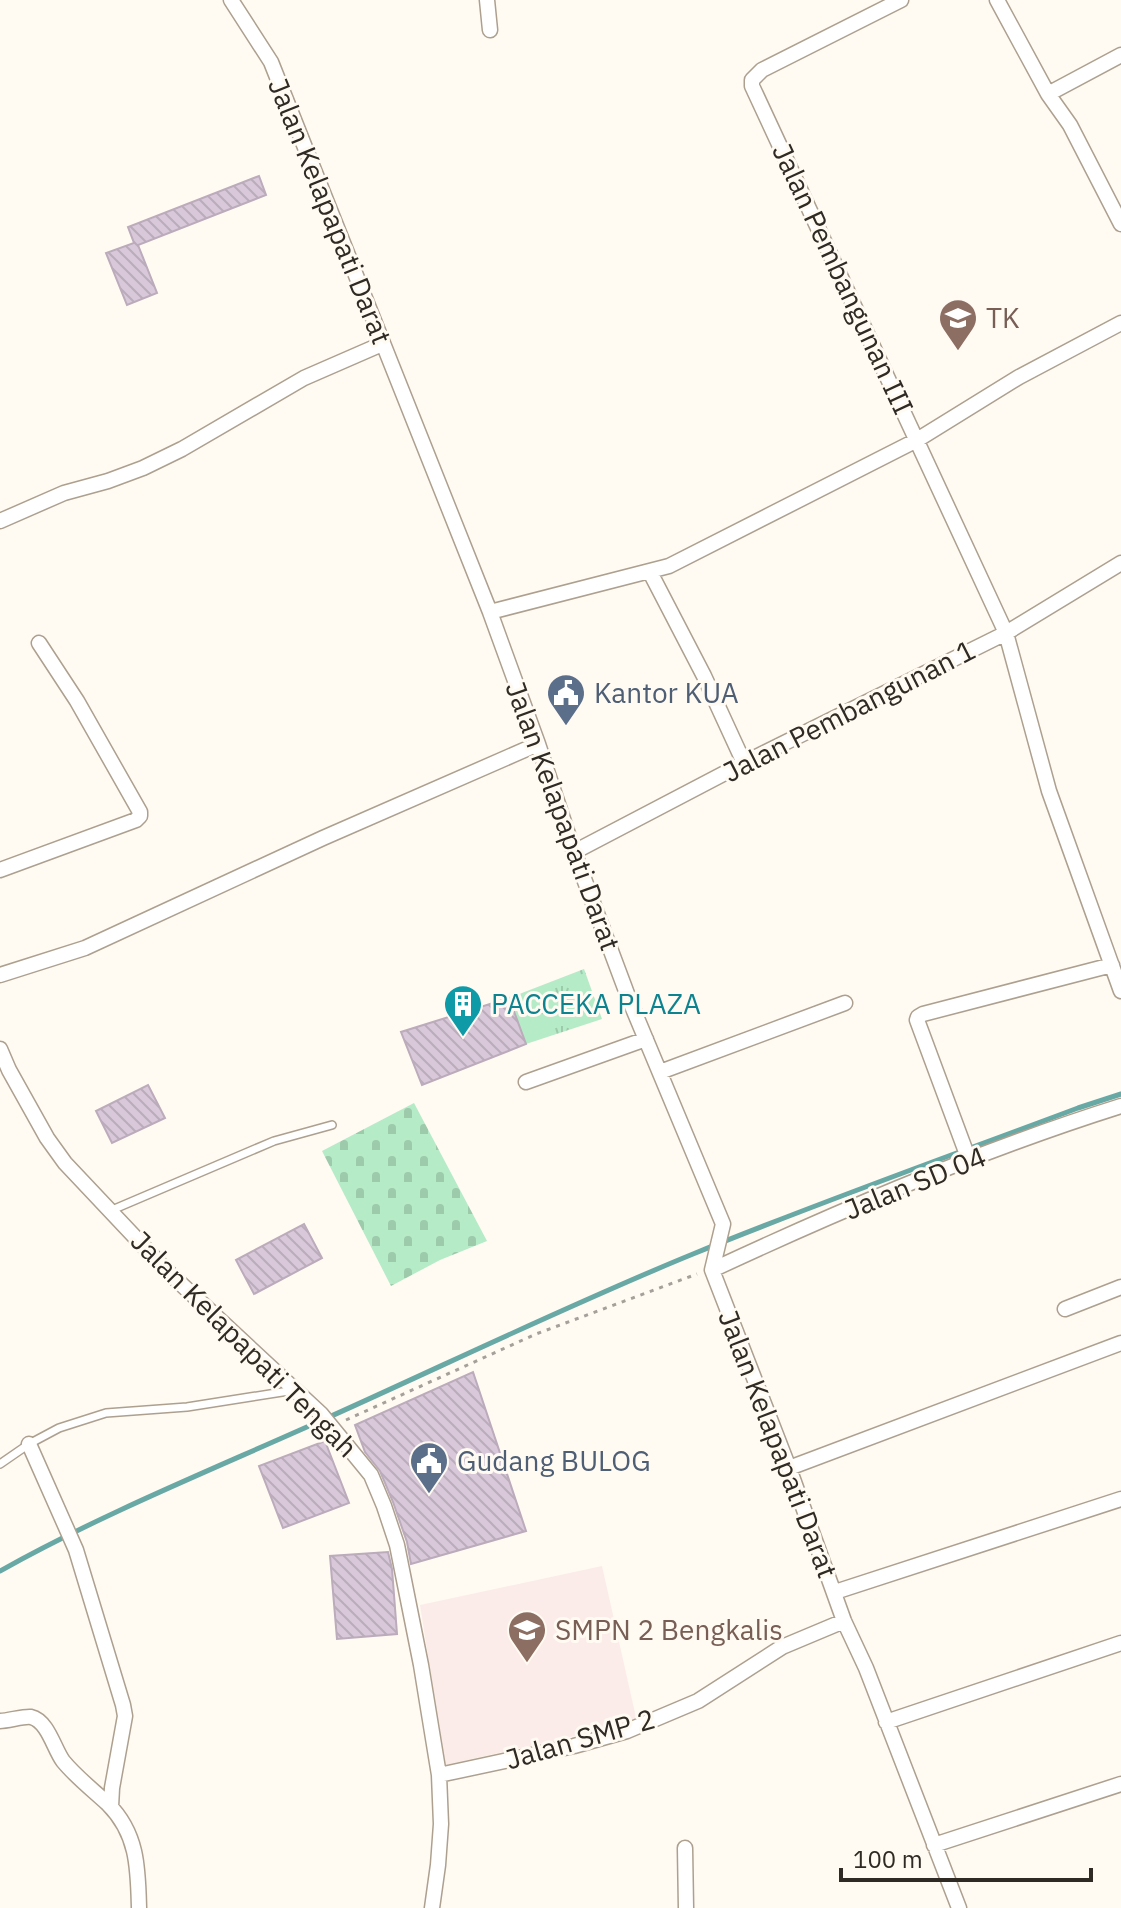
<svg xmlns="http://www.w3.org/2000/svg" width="1121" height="1908" font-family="'IBM Plex Sans',sans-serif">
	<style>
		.education { fill: #fcece9 }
		.cemetery { fill: url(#cemetery-stones) }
		.park { fill: url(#park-tufts) }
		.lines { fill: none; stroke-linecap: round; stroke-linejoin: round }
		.stream { stroke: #68a8a5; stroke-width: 5 }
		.building { fill: url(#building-back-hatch); stroke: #bbabbb; stroke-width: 2 }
		.service-casing { stroke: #ada08f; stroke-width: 10 }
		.minor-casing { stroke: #ada08f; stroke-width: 17 }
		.path { stroke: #a5a099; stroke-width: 3; stroke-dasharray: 4 6; stroke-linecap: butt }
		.service { stroke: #fff; stroke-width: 7 }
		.minor { stroke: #fff; stroke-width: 14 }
		.labels { text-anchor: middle; stroke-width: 6; stroke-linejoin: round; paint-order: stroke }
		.street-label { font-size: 28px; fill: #2f2a23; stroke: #fffaf2 }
		.education-label { font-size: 28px; fill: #785e54; stroke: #fffaf2; text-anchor: start }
		.service-label { font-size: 28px; fill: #4e5e75; stroke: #fffaf2; text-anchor: start }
		.culture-label { font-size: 28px; fill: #0d838f; stroke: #fffaf2; text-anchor: start }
	</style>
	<defs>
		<pattern id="cemetery-stones" width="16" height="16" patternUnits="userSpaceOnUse" patternTransform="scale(2)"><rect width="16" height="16" fill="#b5ebc7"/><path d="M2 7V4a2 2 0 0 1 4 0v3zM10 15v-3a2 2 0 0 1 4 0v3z" fill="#9ccaab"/></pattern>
		<pattern id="park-tufts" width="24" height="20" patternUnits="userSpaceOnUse" patternTransform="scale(2)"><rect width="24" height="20" fill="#b5ebc7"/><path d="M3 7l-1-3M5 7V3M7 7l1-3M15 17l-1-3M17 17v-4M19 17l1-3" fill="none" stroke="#9ccaab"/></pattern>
		<pattern id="building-back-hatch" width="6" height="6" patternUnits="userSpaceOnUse" patternTransform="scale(2)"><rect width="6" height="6" fill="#d8c8d9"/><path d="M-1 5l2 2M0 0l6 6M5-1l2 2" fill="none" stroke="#baacba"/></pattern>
	</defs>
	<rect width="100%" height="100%" fill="#fffaf2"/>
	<path class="education" d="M602,1566L637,1722L445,1765L420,1605Z"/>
	<path class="cemetery" d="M414,1103L487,1241L440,1260L391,1286L322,1151Z"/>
	<path class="park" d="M584,969L602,1019L526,1044L509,998Z"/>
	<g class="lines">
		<path class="stream" d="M0,1571C102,1514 211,1470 318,1422C443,1366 566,1306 693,1254C820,1202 950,1156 1078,1108L1121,1094"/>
	</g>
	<path class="building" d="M259,176L266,195L138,245L157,293L127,305L106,253L134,243L128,227Z
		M509,998L526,1044L422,1085L401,1032Z
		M148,1085L165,1118L112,1143L96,1111Z
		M304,1224L322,1258L254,1294L236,1260Z
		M473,1372L526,1531L411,1564L407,1542L393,1502L380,1471L365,1452L355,1425Z
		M325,1441L349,1503L283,1528L259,1466Z
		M388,1552L392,1569L397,1634L337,1639L330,1556Z"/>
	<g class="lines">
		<defs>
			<path id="service" d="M112,1210L274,1141L332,1125
				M0,1464L29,1444L59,1428L106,1413L187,1407L295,1390"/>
			<path id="minor" d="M231,0L271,62L490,612L538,744L574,852L629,999L723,1224L712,1270L789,1468L844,1621L866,1668L959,1908
				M487,0L490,30
				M901,0L762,70L752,80V86L1006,633L1049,791L1121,991
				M997,0L1048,94L1070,125L1121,224
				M1048,94L1121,55
				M0,521L64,493L108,481L143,468L182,449L304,378L382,344
				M650,572L704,676L744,763
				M490,612L669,566L917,440L1019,377L1121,323
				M574,852L744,763L1006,633L1121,563
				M0,870L136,820L140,816V812L77,701L39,643
				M0,975L85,948L323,838L538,744
				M0,1049L9,1070L47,1138L65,1163L166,1270L321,1414L371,1475L384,1506L397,1545L421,1665L439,1775L441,1824L438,1865L432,1908
				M660,1072L845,1003
				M526,1082L646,1039
				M969,1160L917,1020L918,1017L923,1014L1112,965
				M712,1270C845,1208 981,1150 1121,1106
				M1065,1309L1121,1287
				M29,1444L76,1550L123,1705L125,1716L112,1788L111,1807
				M789,1468L1121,1343
				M835,1592L1121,1499
				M0,1721C8,1721 24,1716 31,1717C48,1721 54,1749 63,1761C76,1777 93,1790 108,1804C138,1834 138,1869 139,1908
				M886,1722L1121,1643
				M439,1775L574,1746L627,1731L698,1701L782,1647L844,1621
				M934,1845L1121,1784
				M685,1848L686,1908"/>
		</defs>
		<use href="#service" class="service-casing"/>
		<use href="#minor" class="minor-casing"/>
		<path class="path" d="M346,1420L536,1334L697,1274"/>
		<use href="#service" class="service"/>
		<use href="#minor" class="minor"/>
	</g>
	<defs>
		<symbol id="school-pin" viewBox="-11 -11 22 30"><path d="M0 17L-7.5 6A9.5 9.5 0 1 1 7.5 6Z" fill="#8d6e63" stroke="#fffaf2"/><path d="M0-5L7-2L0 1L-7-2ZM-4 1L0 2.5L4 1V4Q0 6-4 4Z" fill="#fff"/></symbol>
		<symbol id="civic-pin" viewBox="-11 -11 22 30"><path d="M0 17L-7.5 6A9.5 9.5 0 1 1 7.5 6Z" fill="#5c6f8a" stroke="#fffaf2"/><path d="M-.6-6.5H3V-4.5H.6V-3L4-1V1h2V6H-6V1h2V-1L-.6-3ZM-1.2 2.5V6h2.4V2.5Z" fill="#fff"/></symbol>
		<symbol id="building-pin" viewBox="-11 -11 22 30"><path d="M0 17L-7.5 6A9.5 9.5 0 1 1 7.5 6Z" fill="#0f9aa8" stroke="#fffaf2"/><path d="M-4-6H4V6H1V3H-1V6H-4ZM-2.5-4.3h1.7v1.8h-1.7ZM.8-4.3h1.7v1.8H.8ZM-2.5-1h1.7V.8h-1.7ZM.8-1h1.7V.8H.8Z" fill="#fff"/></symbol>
	</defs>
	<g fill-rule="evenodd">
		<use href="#school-pin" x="936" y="296" width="44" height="60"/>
		<use href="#civic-pin" x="544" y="671" width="44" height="60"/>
		<use href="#building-pin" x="441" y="982" width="44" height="60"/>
		<use href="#civic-pin" x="407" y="1439" width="44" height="60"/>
		<use href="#school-pin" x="505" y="1608" width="44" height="60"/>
	</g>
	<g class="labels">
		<g class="street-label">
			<text transform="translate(330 211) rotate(68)" y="10">Jalan Kelapapati Darat</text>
			<text transform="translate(843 279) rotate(65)" y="10">Jalan Pembangunan III</text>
			<text transform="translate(849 711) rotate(-27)" y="10">Jalan Pembangunan 1</text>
			<text transform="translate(563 816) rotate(70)" y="10">Jalan Kelapapati Darat</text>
			<text transform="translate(915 1183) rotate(-22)" y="10">Jalan SD 04</text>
			<text transform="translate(244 1344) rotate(45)" y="10">Jalan Kelapapati Tengah</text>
			<text transform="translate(778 1444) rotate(69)" y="10">Jalan Kelapapati Darat</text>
			<text transform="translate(580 1739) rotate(-16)" y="10">Jalan SMP 2</text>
		</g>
		<g class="education-label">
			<text x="986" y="328">TK</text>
			<text x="555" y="1640">SMPN 2 Bengkalis</text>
		</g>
		<g class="service-label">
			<text x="594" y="703">Kantor KUA</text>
			<text x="457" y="1471">Gudang BULOG</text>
		</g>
		<g class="culture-label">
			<text x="491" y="1014">PACCEKA PLAZA</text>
		</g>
	</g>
	<path d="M841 1868v12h250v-12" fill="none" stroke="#2f2a23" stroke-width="4"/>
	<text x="853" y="1868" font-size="24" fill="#2f2a23" stroke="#fffaf2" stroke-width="6" paint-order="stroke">100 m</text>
</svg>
